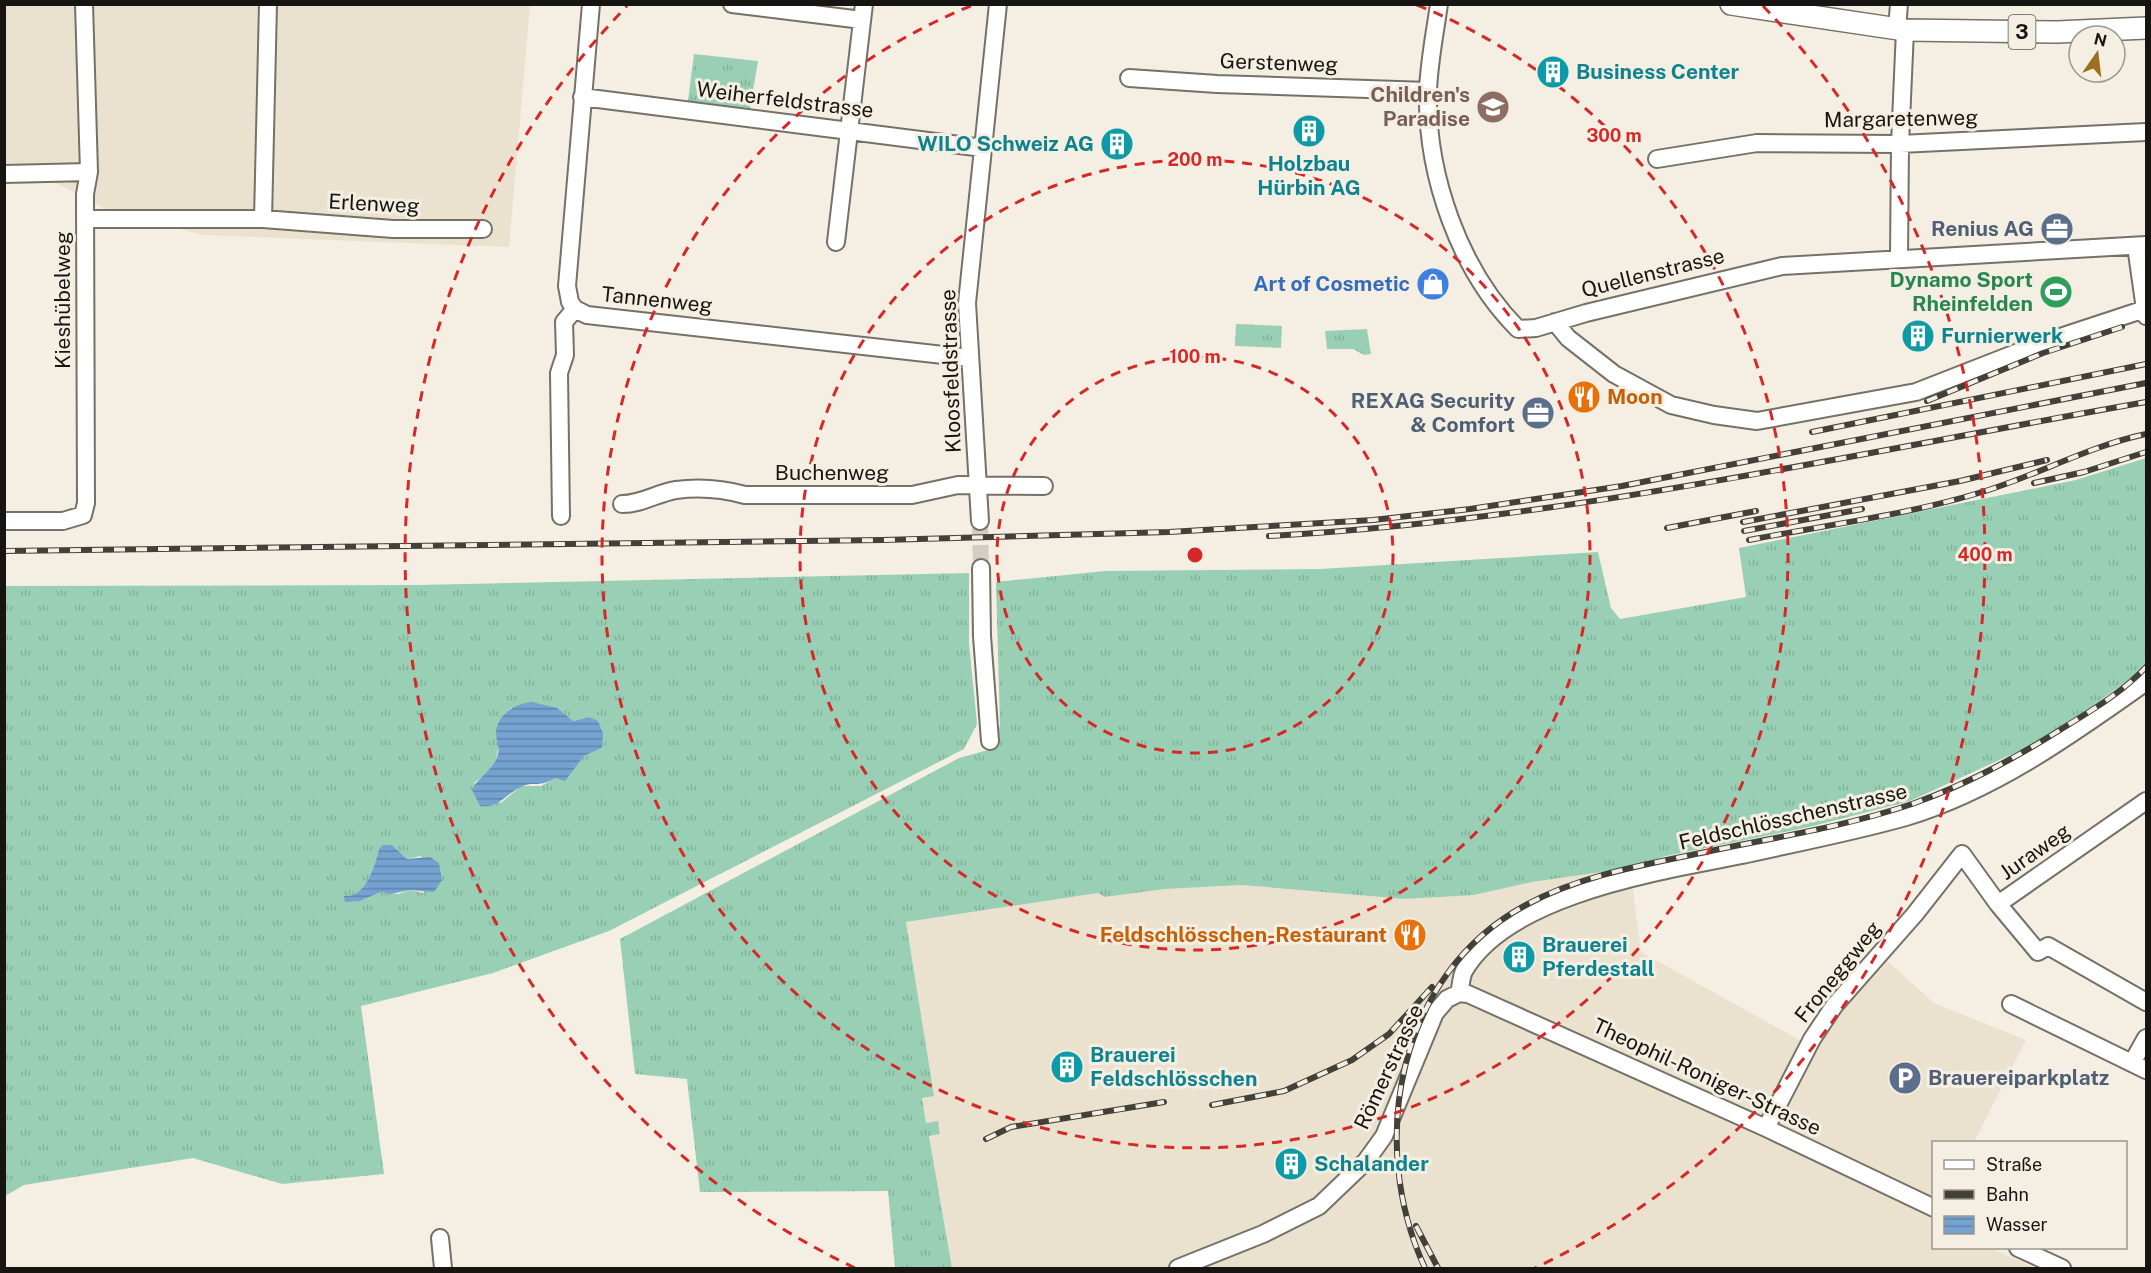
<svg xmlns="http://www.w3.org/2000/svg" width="2151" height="1273" font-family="'Public Sans',sans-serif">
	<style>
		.built { fill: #eae2ce }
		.grass { fill: url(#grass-tufts); fill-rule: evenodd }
		.water { fill: url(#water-rules) }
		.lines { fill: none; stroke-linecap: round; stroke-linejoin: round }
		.minor-tunnel { stroke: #d3cec3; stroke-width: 16; stroke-dasharray: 16 8; stroke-linecap: butt }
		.minor-casing { stroke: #757166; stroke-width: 20 }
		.major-casing { stroke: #757166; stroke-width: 24 }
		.minor { stroke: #fff; stroke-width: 16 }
		.major { stroke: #fff; stroke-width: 21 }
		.rail-casing { stroke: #43403a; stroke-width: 6 }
		.rail { stroke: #f4efe2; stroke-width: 4; stroke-dasharray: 11; stroke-linecap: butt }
		.ring { fill: none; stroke: #d62828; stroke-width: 3; stroke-dasharray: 10 8 }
		.labels { text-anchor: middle; stroke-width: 6; stroke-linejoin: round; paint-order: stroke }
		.shield { fill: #f4efe2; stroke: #595650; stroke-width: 1.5 }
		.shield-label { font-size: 20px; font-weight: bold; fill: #171511 }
		.street-label { font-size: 21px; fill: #171511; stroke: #f4efe2 }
		.culture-label { font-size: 21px; font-weight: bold; fill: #0d838f; stroke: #f4efe2; text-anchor: start }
		.education-label { font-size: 21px; font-weight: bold; fill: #785e54; stroke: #f4efe2; text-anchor: end }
		.service-label { font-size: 21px; font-weight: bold; fill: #4e5e75; stroke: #f4efe2; text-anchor: end }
		.leisure-label { font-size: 21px; font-weight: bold; fill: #27864d; stroke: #f4efe2; text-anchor: end }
		.shop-label { font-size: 21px; font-weight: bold; fill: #366cbe; stroke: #f4efe2; text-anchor: end }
		.food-label { font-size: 21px; font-weight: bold; fill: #c56008; stroke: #f4efe2; text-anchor: start }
		.centre { fill: #d62828; stroke: #f4efe2; stroke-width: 3 }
		.ring-label { font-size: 18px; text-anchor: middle; font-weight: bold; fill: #d62828; stroke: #f4efe2; stroke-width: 6; stroke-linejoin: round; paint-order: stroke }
	</style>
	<defs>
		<pattern id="grass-tufts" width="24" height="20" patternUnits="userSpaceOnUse" patternTransform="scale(1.5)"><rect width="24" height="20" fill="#99d0b5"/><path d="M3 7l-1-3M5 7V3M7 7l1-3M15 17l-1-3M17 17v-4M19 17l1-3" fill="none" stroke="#83b29b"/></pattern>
		<pattern id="water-rules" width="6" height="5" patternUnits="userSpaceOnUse" patternTransform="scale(1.5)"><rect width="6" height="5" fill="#75a3d1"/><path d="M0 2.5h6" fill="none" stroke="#5f84a8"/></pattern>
	</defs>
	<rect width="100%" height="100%" fill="#f4efe2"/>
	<path class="built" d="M5,5H530L509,247L203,235L106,209L27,168H5Z
		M1630,868L1641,952L1805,1043L1885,959L1934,1003L2026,1040L1974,1142H1934V1248H1990L2036,1268H952L929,1135L940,1134L938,1122L926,1123L922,1098L933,1095L906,922L1098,893L1106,897L1165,889L1242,885L1405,899L1474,895L1532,882Z"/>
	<path class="grass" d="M694,54L758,61L750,109L688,101Z
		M1236,324L1282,326L1281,348L1235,346Z
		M1367,329L1371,354L1364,355L1353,349H1327L1325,331Z
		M2146,458V662L2134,676L2094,705L2030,746L1910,801L1809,827L1666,856L1630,868L1532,882L1474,895L1405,899L1242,885L1165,889L1105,897L1098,893L906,922L934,1096L922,1098L926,1123L938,1121L940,1134L929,1136L952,1268H895L888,1191L700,1192L687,1079L635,1074L620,939L959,758L995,748L1000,725L996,582L1105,571L1320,569L1598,552L1611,608L1620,619L1746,597L1739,548L2076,480Z
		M969,573V643L977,724L964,749L609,931L493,973L361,1006L384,1174L282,1184L193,1158L24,1185L5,1196V586L419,585ZM511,708L573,721L589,717L602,748L584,756L568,776L555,778L541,786H521L501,803L474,783C500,765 499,754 498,725ZM392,845L407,859L421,856L424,893L409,890L398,894L381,892L360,901L344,896C366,898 375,865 379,849Z"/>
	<path class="water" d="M532,702L557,708L573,721L589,717L598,721L603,733L602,748L584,756L565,781L555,778C539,788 535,781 523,786C507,792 500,809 480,806L472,790C476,779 491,772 497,757C501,749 496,742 496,734C496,715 516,703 532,702Z
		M383,845H392L407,859L430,857L439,863L442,880L434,892L409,890L391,894L381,892L360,901L345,902L344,896C366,898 375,865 379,849Z"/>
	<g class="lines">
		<path class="minor-tunnel" d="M980,521L981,568"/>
		<defs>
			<path id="minor" d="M591,4L567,286L570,302L575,309L587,315L970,358
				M732,4L862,20
				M1439,4C1435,33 1429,62 1428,91C1426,174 1459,270 1518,329L1536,328L1586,313L1782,266L2146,245
				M1897,29L1899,4
				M1129,78L1217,84L1428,91
				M582,97L983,148
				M1657,159L1757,143L1900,144L2146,132
				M4,174L89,172
				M85,219H263L393,229H483
				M263,219L268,4
				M836,242L864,4
				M2136,246L2146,316
				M1899,258L1900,144L1905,30
				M1555,322L1568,338L1614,374L1671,405L1714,415L1757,421L1916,392L2039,344L2145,309
				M622,504C642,504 657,493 676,490C699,487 723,489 745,495H912L958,485L1044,486
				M561,516L559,373L565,355L564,322L575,309
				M4,521H63L83,515L86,503L85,194L89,172L84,4
				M980,521L967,303L998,4
				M981,568L982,636L990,741
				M1998,904L2038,952L2048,946L2146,1002
				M1459,993C1461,986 1461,977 1464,971C1508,894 1662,871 1742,855C1796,843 1853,832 1906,817C1992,791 2067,738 2139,687L2146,679
				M2011,1004L2146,1070
				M2132,1063L2146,1038
				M1766,1128L1812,1039L1834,1006L1915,914L1962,854L1998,904L2146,801
				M440,1238L443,1268
				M2018,1248L2062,1268
				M1178,1268L1263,1234L1319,1206L1366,1161L1384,1136L1435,1013L1447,999L1459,993L1468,994L1766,1128L1934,1208"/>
			<path id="major" d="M1731,4L1905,30L2057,32L2146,28"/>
		</defs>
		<use href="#minor" class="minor-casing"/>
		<use href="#major" class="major-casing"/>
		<use href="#minor" class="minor"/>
		<use href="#major" class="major"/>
		<defs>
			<path id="rail" d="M1927,401L2043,353L2122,327
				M1812,432L2146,364
				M2034,483L2084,472L2146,452
				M1743,522L1960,481L2047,460
				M1667,528L1756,511
				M1744,531L1862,509
				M1269,536C1565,520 1856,453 2146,402
				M1749,540C1826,525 1907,515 1982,492C2038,475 2089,446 2146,434
				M4,551L883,540L1169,532L1373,520L1470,509L1622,486L2146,383
				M1212,1105L1284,1091L1352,1060L1389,1034L1432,987
				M986,1139L1011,1127L1164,1102
				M1416,1226L1438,1268
				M1425,1268C1367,1143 1397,974 1526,905C1585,873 1655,863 1720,849C1784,836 1850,825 1912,804C1965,785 2016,758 2063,728C2092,710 2123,692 2146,667"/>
		</defs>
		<use href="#rail" class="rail-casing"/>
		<use href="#rail" class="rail"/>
	</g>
	<g class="ring">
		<circle cx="1195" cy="555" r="198"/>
		<circle cx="1195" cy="555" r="395"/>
		<path d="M1417 5A593 593 0 1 1 973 5"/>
		<path d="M855 1268A790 790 0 0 1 627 6M1763 6A790 790 0 0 1 1535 1268"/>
	</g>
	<defs>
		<symbol id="building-disc" viewBox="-11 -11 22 22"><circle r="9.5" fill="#0f9aa8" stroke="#f4efe2"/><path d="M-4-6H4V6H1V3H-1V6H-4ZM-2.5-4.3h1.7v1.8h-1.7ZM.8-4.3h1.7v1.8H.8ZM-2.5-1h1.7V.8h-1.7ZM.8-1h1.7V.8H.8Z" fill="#fff"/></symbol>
		<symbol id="school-disc" viewBox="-11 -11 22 22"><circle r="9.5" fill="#8d6e63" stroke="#f4efe2"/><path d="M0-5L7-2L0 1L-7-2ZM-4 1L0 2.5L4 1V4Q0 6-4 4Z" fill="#fff"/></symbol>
		<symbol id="office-disc" viewBox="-11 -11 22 22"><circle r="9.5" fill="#5c6f8a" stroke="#f4efe2"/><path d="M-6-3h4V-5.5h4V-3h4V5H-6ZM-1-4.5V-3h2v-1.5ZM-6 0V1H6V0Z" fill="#fff"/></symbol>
		<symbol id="shop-disc" viewBox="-11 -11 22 22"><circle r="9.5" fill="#3f7fe0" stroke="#f4efe2"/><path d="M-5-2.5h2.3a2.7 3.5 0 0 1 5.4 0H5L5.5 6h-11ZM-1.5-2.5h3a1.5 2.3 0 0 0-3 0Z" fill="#fff"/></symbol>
		<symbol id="stadium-disc" viewBox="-11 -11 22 22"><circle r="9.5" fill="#2e9e5b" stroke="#f4efe2"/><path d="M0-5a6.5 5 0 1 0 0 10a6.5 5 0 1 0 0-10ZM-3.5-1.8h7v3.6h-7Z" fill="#fff"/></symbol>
		<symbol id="restaurant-disc" viewBox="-11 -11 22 22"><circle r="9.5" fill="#e8710a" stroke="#f4efe2"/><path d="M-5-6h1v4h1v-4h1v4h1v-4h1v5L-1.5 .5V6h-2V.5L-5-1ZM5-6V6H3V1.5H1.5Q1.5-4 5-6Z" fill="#fff"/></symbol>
		<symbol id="parking-disc" viewBox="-11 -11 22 22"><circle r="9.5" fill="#5c6f8a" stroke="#f4efe2"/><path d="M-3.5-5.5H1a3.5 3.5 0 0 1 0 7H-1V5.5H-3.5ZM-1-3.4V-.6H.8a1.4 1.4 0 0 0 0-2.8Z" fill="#fff"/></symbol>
	</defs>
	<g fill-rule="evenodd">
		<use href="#building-disc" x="1534" y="53" width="38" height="38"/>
		<use href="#school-disc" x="1474" y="88" width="38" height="38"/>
		<use href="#building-disc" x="1290" y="112" width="38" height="38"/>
		<use href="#building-disc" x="1098" y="125" width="38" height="38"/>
		<use href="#office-disc" x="2038" y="210" width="38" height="38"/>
		<use href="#shop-disc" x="1414" y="265" width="38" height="38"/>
		<use href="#stadium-disc" x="2037" y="273" width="38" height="38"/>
		<use href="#building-disc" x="1899" y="317" width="38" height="38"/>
		<use href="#restaurant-disc" x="1565" y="378" width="38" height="38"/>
		<use href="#office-disc" x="1519" y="394" width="38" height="38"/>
		<use href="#restaurant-disc" x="1391" y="916" width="38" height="38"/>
		<use href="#building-disc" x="1500" y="938" width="38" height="38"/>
		<use href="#building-disc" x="1048" y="1048" width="38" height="38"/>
		<use href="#parking-disc" x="1886" y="1059" width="38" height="38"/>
		<use href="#building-disc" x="1272" y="1145" width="38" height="38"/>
	</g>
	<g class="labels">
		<rect class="shield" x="2008.5" y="15" width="27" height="34" rx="4.5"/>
		<g class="shield-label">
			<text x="2022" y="39">3</text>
		</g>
		<g class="street-label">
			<text transform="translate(1279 63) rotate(2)" y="7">Gerstenweg</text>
			<text transform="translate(785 100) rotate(7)" y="7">Weiherfeldstrasse</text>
			<text transform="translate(1901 119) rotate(-1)" y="7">Margaretenweg</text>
			<text transform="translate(374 204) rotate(3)" y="7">Erlenweg</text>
			<text transform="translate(1653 273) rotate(-14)" y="7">Quellenstrasse</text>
			<text transform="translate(63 300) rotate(-90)" y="7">Kieshübelweg</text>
			<text transform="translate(657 300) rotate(6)" y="7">Tannenweg</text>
			<text transform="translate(951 371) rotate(-92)" y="7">Kloosfeldstrasse</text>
			<text x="832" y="480">Buchenweg</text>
			<text transform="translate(1793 817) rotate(-13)" y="7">Feldschlösschenstrasse</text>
			<text transform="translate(2035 852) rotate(-35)" y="7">Juraweg</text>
			<text transform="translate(1838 972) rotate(-51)" y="7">Froneggweg</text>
			<text transform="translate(1389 1067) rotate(-65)" y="7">Römerstrasse</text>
			<text transform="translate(1707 1077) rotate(25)" y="7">Theophil-Roniger-Strasse</text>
		</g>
		<g class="culture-label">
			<text x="1576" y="79">Business Center</text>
			<text x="1094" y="151" text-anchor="end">WILO Schweiz AG</text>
			<text x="1309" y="171" text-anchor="middle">Holzbau<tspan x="1309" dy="24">Hürbin AG</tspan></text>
			<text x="1941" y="343">Furnierwerk</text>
			<text x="1542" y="952">Brauerei<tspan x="1542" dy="24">Pferdestall</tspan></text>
			<text x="1090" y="1062">Brauerei<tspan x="1090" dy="24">Feldschlösschen</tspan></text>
			<text x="1314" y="1171">Schalander</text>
		</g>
		<g class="education-label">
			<text x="1470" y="102">Children's<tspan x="1470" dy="24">Paradise</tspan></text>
		</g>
		<g class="service-label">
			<text x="2034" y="236">Renius AG</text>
			<text x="1515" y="408">REXAG Security<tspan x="1515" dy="24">&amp; Comfort</tspan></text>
			<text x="1928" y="1085" text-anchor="start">Brauereiparkplatz</text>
		</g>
		<g class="leisure-label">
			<text x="2033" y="287">Dynamo Sport<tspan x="2033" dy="24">Rheinfelden</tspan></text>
		</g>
		<g class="shop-label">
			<text x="1410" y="291">Art of Cosmetic</text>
		</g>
		<g class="food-label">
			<text x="1607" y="404">Moon</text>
			<text x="1387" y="942" text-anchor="end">Feldschlösschen-Restaurant</text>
		</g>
	</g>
	<circle cx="1195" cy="555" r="9" class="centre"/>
	<g class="ring-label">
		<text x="1614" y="142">300 m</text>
		<text x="1195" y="166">200 m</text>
		<text x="1195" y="363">100 m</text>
		<text x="1985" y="561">400 m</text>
	</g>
	<rect width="2151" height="1273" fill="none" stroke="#171511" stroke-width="12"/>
	<rect x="1932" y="1141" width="195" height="108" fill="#f4efe2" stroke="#9c988e" stroke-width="1.5"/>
	<rect x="1944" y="1160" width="30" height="9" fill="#ffffff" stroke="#9c988e" stroke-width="1.5"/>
	<text x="1986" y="1171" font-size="18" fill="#171511">Straße</text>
	<rect x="1944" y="1190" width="30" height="9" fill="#43403a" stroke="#9c988e" stroke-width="1.5"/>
	<text x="1986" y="1201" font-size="18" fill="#171511">Bahn</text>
	<rect x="1944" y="1216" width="30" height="18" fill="url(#water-rules)" stroke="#9c988e" stroke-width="1.5"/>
	<text x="1986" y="1231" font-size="18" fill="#171511">Wasser</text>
	<g transform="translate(2097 54) rotate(14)"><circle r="28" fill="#f4efe2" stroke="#9c988e" stroke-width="1.5"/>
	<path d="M0-4.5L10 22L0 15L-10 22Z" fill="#9c7020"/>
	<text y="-9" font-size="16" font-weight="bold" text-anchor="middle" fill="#171511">N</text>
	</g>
</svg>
